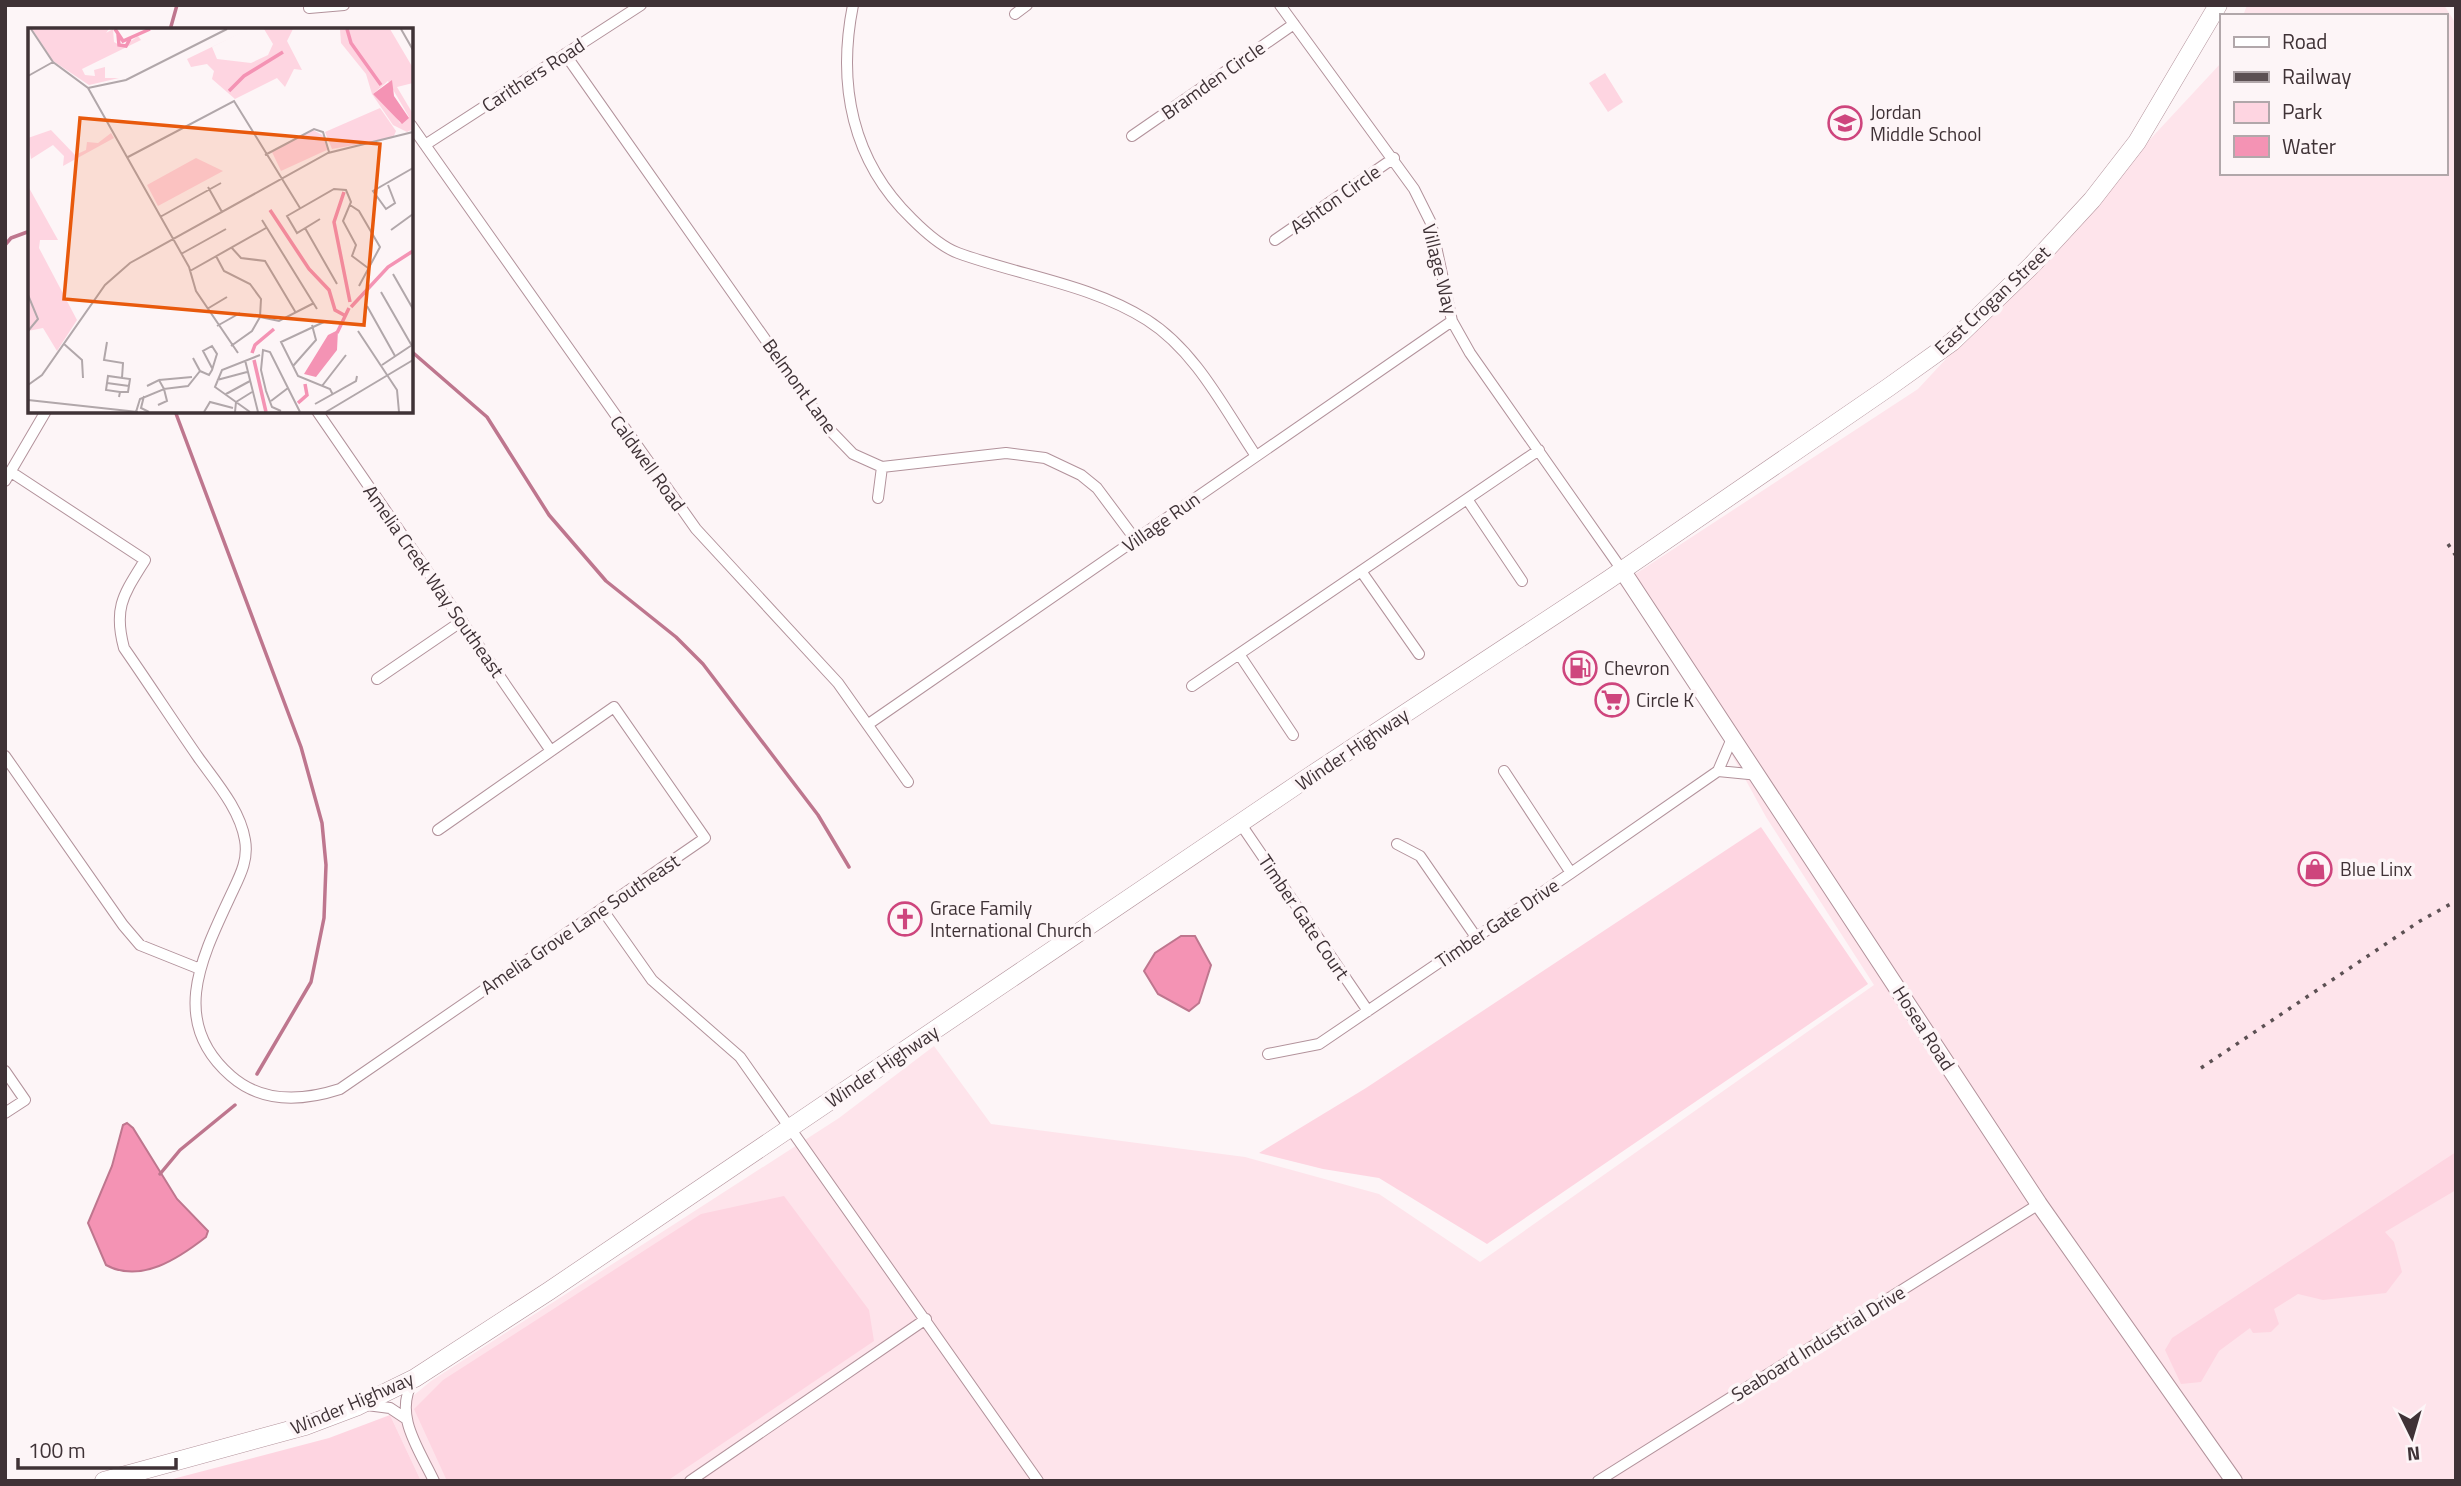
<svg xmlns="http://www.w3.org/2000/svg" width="2461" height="1486" font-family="'Titillium Web',sans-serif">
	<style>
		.built { fill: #fee4eb }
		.green { fill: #fed5e1 }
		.water { fill: #f493b4; stroke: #be768e; stroke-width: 2 }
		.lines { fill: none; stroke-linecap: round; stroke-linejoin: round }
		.stream { stroke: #be768e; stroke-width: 3.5 }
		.street-casing { stroke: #b2929b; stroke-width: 12 }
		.secondary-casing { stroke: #b2929b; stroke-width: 18 }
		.primary-casing { stroke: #b2929b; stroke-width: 19 }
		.street { stroke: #fff; stroke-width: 10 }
		.secondary { stroke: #fff; stroke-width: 16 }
		.primary { stroke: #fff; stroke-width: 18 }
		.rail { stroke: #5c5053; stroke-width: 3.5; stroke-dasharray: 3.5 7; stroke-linecap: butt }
		.labels { text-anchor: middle; stroke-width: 7; stroke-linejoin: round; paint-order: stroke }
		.street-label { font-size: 19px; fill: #3f3236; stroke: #fdf5f7 }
		.poi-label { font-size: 19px; fill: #3f3236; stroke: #fdf5f7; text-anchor: start }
		.inset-river { fill: none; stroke: #f493b4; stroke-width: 3.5 }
		.inset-road { fill: none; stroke: #b1a7aa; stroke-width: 2 }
		.view { fill: #e8590c; fill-opacity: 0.15; stroke: #e8590c; stroke-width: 3.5 }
		.inset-edge { fill: none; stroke: #3f3236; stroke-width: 3.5 }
	</style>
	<rect width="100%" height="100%" fill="#fdf5f7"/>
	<path class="built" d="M2247,5H2444L2456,24V1481H421L390,1415L431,1381L839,1118L934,1046L991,1124L1245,1157L1379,1194L1480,1262L1874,985L1766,817L1699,695L1620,584L1918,389L2221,63V173H2445V16H2243Z"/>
	<path class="green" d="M1605,73L1623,102L1608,112L1589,83Z
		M1761,827L1868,984L1487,1244L1379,1178L1323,1169L1259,1153L1366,1088Z
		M2456,1152V1190L2385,1232L2394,1242L2402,1272L2386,1293L2323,1300L2298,1294L2274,1309L2279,1324L2271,1332L2253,1333L2250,1328L2219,1351L2201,1382L2181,1384L2165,1350L2172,1338Z
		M784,1196L869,1310L874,1341L667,1481H447L414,1409L443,1380L701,1214Z
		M390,1415L421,1481H165L329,1438Z"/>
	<path class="water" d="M1181,936H1195L1211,965L1199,1003L1189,1011L1158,994L1144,971L1155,953Z
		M127,1123L133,1128L177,1199L208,1231L206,1237C179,1258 141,1284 106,1265L88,1223L112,1166L123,1125Z"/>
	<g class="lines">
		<path class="stream" d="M170,30L177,5
			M5,245L11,238L30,231
			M411,351L487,417L549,515L606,581L676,637L703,664L818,815L849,867
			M175,411L301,747L322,823L326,865L324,918L311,982L257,1074
			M160,1174L180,1150L235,1105"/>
		<defs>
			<path id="street" d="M853,5C837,85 852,161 912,219C924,231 942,247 958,253C1021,276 1090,284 1147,320C1196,351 1225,410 1256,456
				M1280,5L1414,189L1431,223L1452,321L1470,353L1622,570
				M309,8L344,5
				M1015,14L1027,5
				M565,54L826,426L853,454L882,467L1006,453L1045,458L1081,475L1097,488L1135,539
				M411,125L696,529L838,683L908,782
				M1132,136L1294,24
				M425,145L641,5
				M1275,240L1394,158
				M317,411L551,751
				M11,472L145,560C124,594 113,607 124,648C149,684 173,721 198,757C215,781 240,809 245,840C249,862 238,879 229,899C200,961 170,1023 231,1076C263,1104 303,1101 340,1089L705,838L614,707L438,830
				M5,481L46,411
				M878,498L882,467
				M1467,499L1522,581
				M1361,571L1419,654
				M1239,654L1293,735
				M377,679L462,621
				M1192,686L1539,450
				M870,723L1452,321
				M5,756L123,925L140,945L200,969
				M1504,771L1571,873
				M1718,771L1759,775
				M1240,823L1368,1011
				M1397,844L1420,856L1476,937
				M602,909L652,980L740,1057L1038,1481
				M1268,1054L1319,1044L1571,873L1718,771L1733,736
				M5,1071L25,1100L5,1113
				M413,1381C393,1415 419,1449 434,1481
				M367,1405L390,1408L405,1418
				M690,1481L926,1319
				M1598,1481L2039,1204"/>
			<path id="secondary" d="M1622,570L2039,1204L2234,1481"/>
			<path id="primary" d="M104,1481L305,1426L358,1406L415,1378L549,1291L1307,778L1608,580L1889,387L1952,342L2032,265L2092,200L2137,142L2218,5"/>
		</defs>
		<use href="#street" class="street-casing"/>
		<use href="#secondary" class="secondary-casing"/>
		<use href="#primary" class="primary-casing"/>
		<use href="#street" class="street"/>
		<use href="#secondary" class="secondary"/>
		<use href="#primary" class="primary"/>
		<path class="rail" d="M2448,544L2456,556
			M2201,1068L2420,921L2456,901"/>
	</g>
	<defs>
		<symbol id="school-ring" viewBox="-11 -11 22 22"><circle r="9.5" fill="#fdf5f7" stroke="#ce457d" stroke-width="1.5"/><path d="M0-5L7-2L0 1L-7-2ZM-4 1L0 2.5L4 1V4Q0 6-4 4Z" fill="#ce457d"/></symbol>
		<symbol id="fuel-ring" viewBox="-11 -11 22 22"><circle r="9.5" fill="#fdf5f7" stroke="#ce457d" stroke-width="1.5"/><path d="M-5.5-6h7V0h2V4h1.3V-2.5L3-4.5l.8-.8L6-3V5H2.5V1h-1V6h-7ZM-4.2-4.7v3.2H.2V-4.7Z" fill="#ce457d"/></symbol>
		<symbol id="supermarket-ring" viewBox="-11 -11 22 22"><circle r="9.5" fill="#fdf5f7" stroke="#ce457d" stroke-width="1.5"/><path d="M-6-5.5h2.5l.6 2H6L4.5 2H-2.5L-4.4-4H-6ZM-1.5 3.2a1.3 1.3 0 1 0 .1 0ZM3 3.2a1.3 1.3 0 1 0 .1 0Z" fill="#ce457d"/></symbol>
		<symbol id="shop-ring" viewBox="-11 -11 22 22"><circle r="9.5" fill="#fdf5f7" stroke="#ce457d" stroke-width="1.5"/><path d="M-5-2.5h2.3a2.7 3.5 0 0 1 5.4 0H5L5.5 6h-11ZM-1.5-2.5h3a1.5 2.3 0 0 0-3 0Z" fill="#ce457d"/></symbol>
		<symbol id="church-ring" viewBox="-11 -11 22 22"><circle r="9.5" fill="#fdf5f7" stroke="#ce457d" stroke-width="1.5"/><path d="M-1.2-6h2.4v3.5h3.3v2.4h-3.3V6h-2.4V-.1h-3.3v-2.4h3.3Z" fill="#ce457d"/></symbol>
	</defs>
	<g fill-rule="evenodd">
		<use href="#school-ring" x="1826" y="104" width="38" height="38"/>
		<use href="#fuel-ring" x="1561" y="649" width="38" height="38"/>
		<use href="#supermarket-ring" x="1593" y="681" width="38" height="38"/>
		<use href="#shop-ring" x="2296" y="850" width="38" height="38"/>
		<use href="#church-ring" x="886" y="900" width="38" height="38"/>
	</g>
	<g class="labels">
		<g class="street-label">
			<text transform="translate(533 75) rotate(-33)" y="7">Carithers Road</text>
			<text transform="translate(1213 80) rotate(-35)" y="7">Bramden Circle</text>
			<text transform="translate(1335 199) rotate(-35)" y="7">Ashton Circle</text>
			<text transform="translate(1440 269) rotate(76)" y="7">Village Way</text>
			<text transform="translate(1992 300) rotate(-43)" y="7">East Crogan Street</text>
			<text transform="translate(800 386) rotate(54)" y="7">Belmont Lane</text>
			<text transform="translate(648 463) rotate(54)" y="7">Caldwell Road</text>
			<text transform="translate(1161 522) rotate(-35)" y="7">Village Run</text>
			<text transform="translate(434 581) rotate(55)" y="7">Amelia Creek Way Southeast</text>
			<text transform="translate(1352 749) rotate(-34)" y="7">Winder Highway</text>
			<text transform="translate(1304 917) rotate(56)" y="7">Timber Gate Court</text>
			<text transform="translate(1497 923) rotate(-34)" y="7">Timber Gate Drive</text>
			<text transform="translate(580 924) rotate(-34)" y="7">Amelia Grove Lane Southeast</text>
			<text transform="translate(1924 1028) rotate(57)" y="7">Hosea Road</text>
			<text transform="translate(882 1066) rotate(-34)" y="7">Winder Highway</text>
			<text transform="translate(1818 1343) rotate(-32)" y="7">Seaboard Industrial Drive</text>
			<text transform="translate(352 1403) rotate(-23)" y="7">Winder Highway</text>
		</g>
		<g class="poi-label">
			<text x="1870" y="119">Jordan<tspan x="1870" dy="22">Middle School</tspan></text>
			<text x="1604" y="675">Chevron</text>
			<text x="1636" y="707">Circle K</text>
			<text x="2340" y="876">Blue Linx</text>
			<text x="930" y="915">Grace Family<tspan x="930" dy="22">International Church</tspan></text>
		</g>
	</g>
	<g transform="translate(28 28)">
		<rect width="385" height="385" fill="#fdf5f7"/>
		<path d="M4,1H81L78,5L85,1L86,14L95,19L110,8L113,12L54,41L57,47L67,48L66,42L77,39V50H91L61,57L25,33ZM221,1L184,19L189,31L223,35L240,27L245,16L236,1H265L259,13L274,42L266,41L257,59L249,50L207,71L184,51L186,43L179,36L163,39L159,31ZM312,1H362L385,40V55L369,59L385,86V101L379,104L365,97L344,66L338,46L313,15ZM360,53L381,89L372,95L355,70L345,66ZM352,80L368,103L365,110L304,121L297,104ZM23,102L47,127L58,122L59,114L70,115L83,105L86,110L35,138L36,128L25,117L3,131L0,110ZM285,102L296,108L301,121L253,143L244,124ZM168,130L195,143L130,178L119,157ZM0,158L30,212H12L11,220L49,292L29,323L15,300L0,303Z" fill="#fed5e1" fill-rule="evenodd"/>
		<path d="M364,52L366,68L381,90L374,96L345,66ZM310,302L309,322L288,349L276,346L300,307Z" fill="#f493b4"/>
		<path class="inset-river" d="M87,1L95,13L122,1M319,1L323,15L353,57M90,6L91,17L98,18L102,11M201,63L216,48L255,24M316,164L306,194L322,274M242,182L281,241L301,262L307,282L316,287M323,279L360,239L385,223M309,305L321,280M224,325L227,317L246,301M226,332L238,384M270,375L279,367L277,356"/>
		<path class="inset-road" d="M3,1L25,34L60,60L161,239L168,263L210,325M373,1L385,22M0,48L25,34M60,60L98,52L199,1M237,127L286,101L295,104L301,124M100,129L206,73L272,180M360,157L367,175L358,181L345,163L385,140M180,159L194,184M322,177L331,183L352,219L331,258M132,189L193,155M292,191L269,205L259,188L306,161L318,162L323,174L315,193L328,217L324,228L340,240M234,192L289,281M277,200L309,256M363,202L385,186M203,219L213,230L237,233L268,285M153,226L198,201M188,228L196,243L222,256L233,271L232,289L224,303L203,318M162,243L238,200M365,246L385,281M353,264L384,318M0,267L10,291L0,303M339,278L367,328M179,281L199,269M232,289L251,293L286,275M298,293L253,314L270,348L302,361L305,367M189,298L212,285M330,303L369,362L371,384M79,314L76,332L95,335L94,350M36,316L54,332L55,350M217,332L230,384M354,337L384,317M265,338L288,312L284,297M172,343L181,347L184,342L188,329L189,326L184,318L175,323L184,340M131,352L164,349M189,352L219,344M79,355L101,358M0,357L14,347L77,257L102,235L300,125L385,104M119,358L131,352L136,361L160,358L172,343L165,330M294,358L318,327M198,366L222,353M116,368L113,380L121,384M91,369L92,364H100L102,351L80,348L78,362L92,364M0,372L110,384M243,373L260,360M287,376L328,353L329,348M253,383L244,379L238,363L233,342L235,322L242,324L272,384M108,384L112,371L136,361L139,373L130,377M176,384L182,374L205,380M207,384L208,374L224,364M222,384L187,359L194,342L232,327M298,384L385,332"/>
		<path class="view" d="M52,90L352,116L336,297L36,271Z"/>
		<rect width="385" height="385" class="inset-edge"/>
	</g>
	<rect width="2461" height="1486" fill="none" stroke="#3f3236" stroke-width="14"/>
	<rect x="2220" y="14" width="228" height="161" fill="#fdf5f7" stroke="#b1a7aa" stroke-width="2"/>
	<rect x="2234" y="37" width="35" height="10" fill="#ffffff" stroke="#b1a7aa" stroke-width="2"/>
	<text x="2282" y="49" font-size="21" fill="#3f3236">Road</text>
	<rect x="2234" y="72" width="35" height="10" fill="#5c5053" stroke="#b1a7aa" stroke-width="2"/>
	<text x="2282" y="84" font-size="21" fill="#3f3236">Railway</text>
	<rect x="2234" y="102" width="35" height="21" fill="#fed5e1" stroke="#b1a7aa" stroke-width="2"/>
	<text x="2282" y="119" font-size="21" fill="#3f3236">Park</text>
	<rect x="2234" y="136" width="35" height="21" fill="#f493b4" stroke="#b1a7aa" stroke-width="2"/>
	<text x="2282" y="154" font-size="21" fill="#3f3236">Water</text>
	<g transform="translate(2412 1437) rotate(175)" stroke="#fdf5f7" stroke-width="5" paint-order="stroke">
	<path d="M0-5L12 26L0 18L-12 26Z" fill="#3f3236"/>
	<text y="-10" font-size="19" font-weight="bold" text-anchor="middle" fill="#3f3236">N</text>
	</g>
	<path d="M18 1458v10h158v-10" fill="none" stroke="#3f3236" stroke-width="3.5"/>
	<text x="28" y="1458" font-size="21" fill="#3f3236" stroke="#fdf5f7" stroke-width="5" paint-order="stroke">100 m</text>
</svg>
